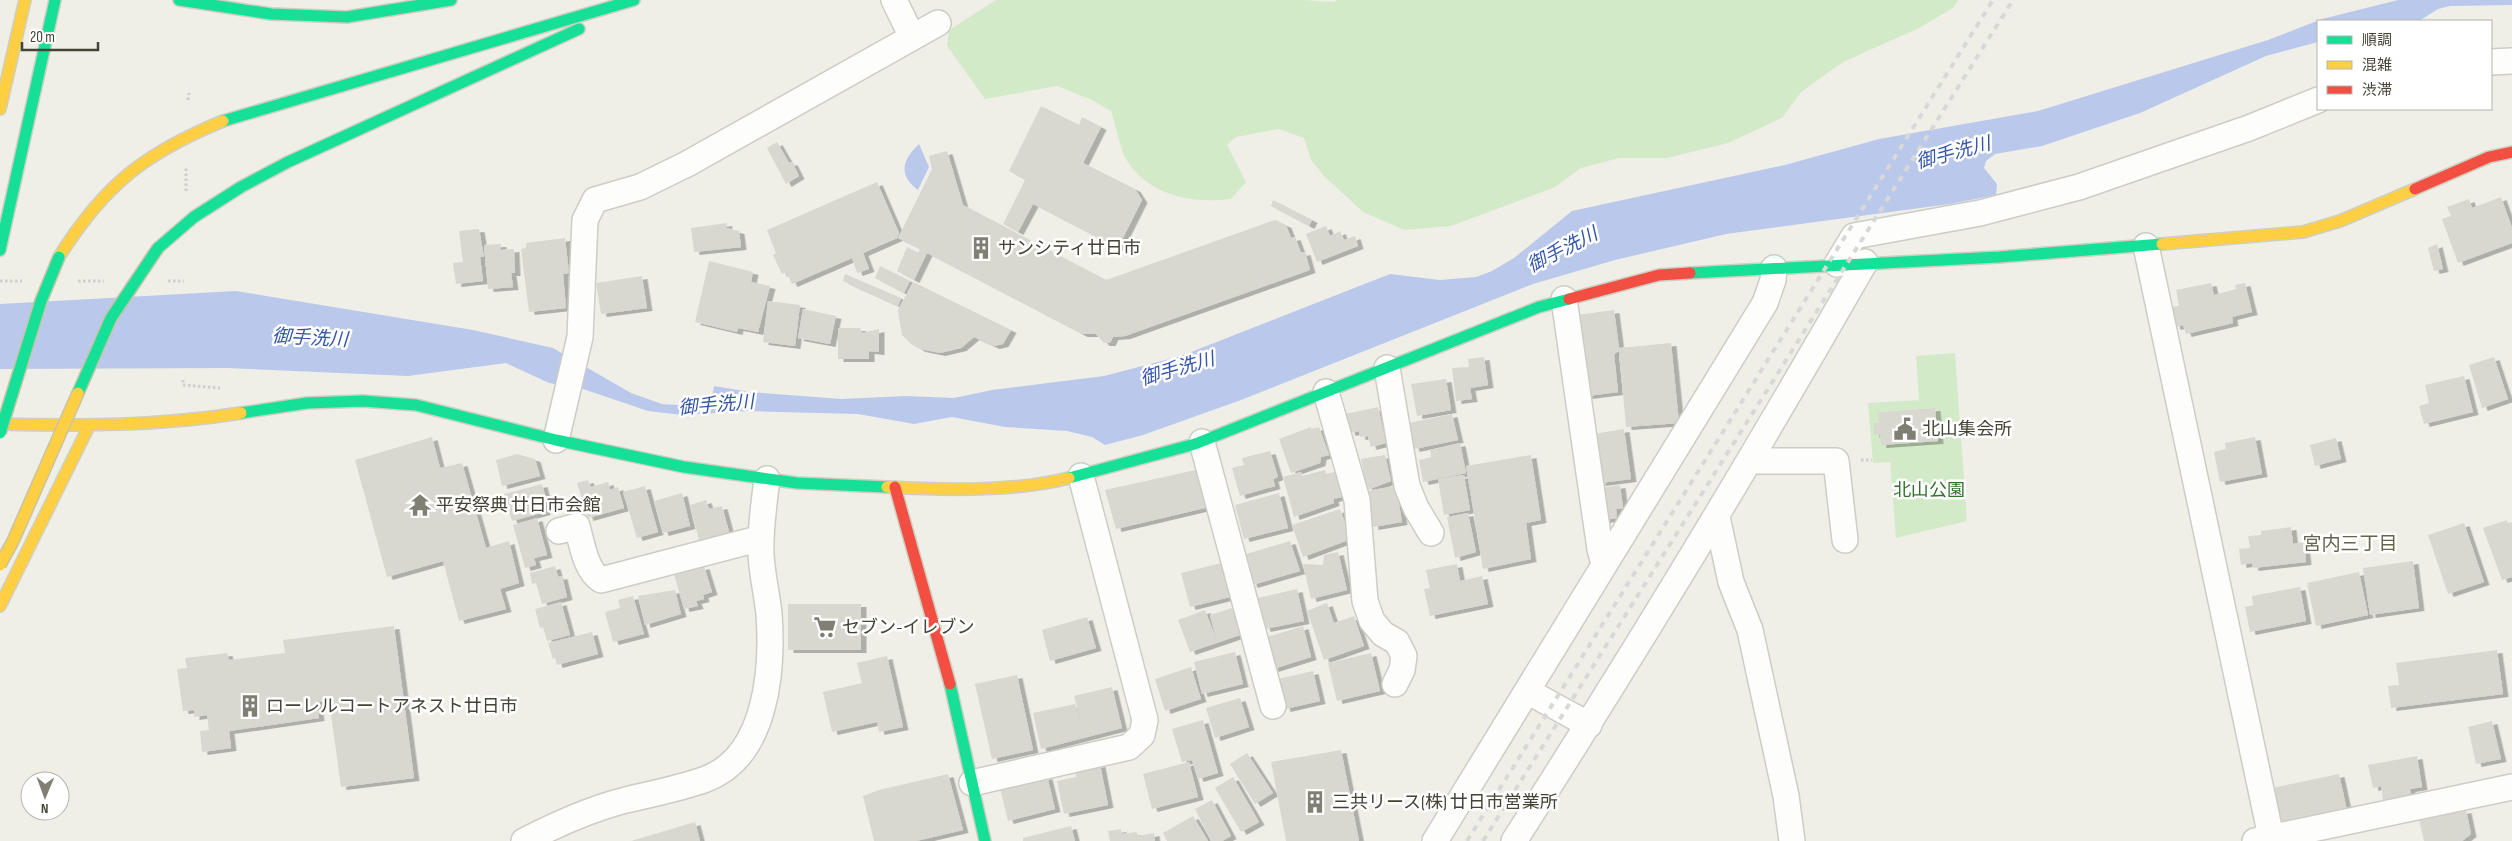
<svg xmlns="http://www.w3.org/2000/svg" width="2512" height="841" font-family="'Sofia Sans Condensed','Noto Sans JP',sans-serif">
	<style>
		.green { fill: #d3eac9; fill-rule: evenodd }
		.water { fill: #bac8eb }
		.building { fill: #d8d8d1; filter: url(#shadow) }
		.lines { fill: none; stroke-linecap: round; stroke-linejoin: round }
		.street-casing { stroke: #cdcdc6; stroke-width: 28 }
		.fast-casing { stroke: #cecfc1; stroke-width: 14 }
		.slow-casing { stroke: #cecfc1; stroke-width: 14 }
		.jam-casing { stroke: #cecfc1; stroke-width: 14 }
		.path { stroke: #d0cfca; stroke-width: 3; stroke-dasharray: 2.5 2.5; stroke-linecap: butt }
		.street { stroke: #fdfdfc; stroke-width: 25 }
		.fast { stroke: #16e098; stroke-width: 11 }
		.slow { stroke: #ffcf43; stroke-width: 11 }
		.jam { stroke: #f24e42; stroke-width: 11 }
		.rail { stroke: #d8d8d7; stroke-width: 4; stroke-dasharray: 6 6; stroke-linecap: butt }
		.fast-bridge-casing { stroke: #c6c4a4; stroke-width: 14; stroke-linecap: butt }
		.slow-bridge-casing { stroke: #c6c4a4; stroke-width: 14; stroke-linecap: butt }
		.fast-bridge { stroke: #16e098; stroke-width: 11 }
		.slow-bridge { stroke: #ffcf43; stroke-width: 11 }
		.labels { text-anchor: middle; stroke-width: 5; stroke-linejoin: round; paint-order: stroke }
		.poi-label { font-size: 18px; fill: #444335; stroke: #fff; text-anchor: start }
		.park-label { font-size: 18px; fill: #31732b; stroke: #fff }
		.water-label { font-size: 19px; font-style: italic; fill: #3354ab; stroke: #fff }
		.neighbourhood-label { font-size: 19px; fill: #66644d; stroke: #fff }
	</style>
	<defs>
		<filter id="shadow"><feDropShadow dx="5.5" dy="3" stdDeviation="0" flood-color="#0004"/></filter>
	</defs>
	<rect width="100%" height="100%" fill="#efefe8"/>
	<path class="green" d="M996,0H1304L1334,2L1337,0H1958L1953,8L1919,28L1843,62L1801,92L1782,118L1728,143L1667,158H1619L1581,168L1555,187L1451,226L1404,230L1363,212L1324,176L1311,160L1304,138L1279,129L1236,137L1227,145L1246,182L1231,199C1194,204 1150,196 1128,162C1120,151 1116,125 1111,111L1092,100L1057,86L985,99L947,46L949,30Z
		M1955,353L1967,521L1896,538L1890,462L1873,463L1868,403L1919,400L1916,356ZM1935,408L1938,441L1881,445L1880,434H1874V424L1879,423V412Z"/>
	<path class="water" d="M2398,0H2512V5L2450,6L2438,9L2419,21H2318V42L2266,56L2140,113L2042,146L1995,154L1986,161L1984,168L1997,184L1996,195L1950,204L1726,234L1615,260L1533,284L1241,400L1143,435L1105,445L1092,437L1067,431L1005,427L952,417L914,424L858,414L748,411L682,415L648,411L583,389L549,383L506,363L408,376L227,368L0,369V304L236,291L473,330L553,348L631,393L662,404L694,406L712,398L714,386L750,392L841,399L906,396L954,398L992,390L1104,376L1181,356L1390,274L1440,280L1476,277L1492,271L1514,258L1572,211L1785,165L1879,139L2038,111L2268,40L2322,19Z
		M919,144L929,167L918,190C898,175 902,160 919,144Z"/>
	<path class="building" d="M1041,106L1079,125L1082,117L1101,127L1083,163L1135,189L1142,200L1118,248L1033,204L1018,232L1003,224L1025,180L1009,171Z
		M777,142L789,163L792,162L799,176L786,184L767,148Z
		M947,151L963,205L1106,280L1275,220L1286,225L1291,238L1295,237L1301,253L1305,252L1310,270L1125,336L1113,337L1110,343H1104L1096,334H1082L927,253L914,280L897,271L907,247L918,253L920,249L898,238L932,169L929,156Z
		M877,182L899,233L897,238L863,253L869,269L857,273L852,258L792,284L786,272L782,274L773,255L776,253L767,230Z
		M2501,197L2512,228V243L2458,263L2442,219L2451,216L2447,207L2469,199L2472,208Z
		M1273,200L1312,220L1309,226L1271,206Z
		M727,223L726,228L739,231L741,247L694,252L691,228Z
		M1326,226L1330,236L1340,231L1344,240L1355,236L1358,246L1317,262L1306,234Z
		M479,229L484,257H480L483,281L456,284L453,263L463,262L459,231Z
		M565,238L569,273L563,274L566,308L529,312L521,249L526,248V243Z
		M501,244V250L514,249L515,273H511L513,287L488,289L484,245Z
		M2437,244L2443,269L2434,271L2428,248Z
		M709,261L753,272L751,282L770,286L758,332L738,328L737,332L695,322Z
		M880,266L910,281L904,293L875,278Z
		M845,274L901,298L898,306L843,281Z
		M642,276L647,308L601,314L596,283Z
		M913,282L1011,330L1003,344L994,346L974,337L961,348L940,353L920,349L911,344L902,335L898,310Z
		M2211,283L2214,295L2236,289L2235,285L2245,283L2252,312L2232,317L2233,323L2186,334L2183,325L2175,327L2171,307L2179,306L2176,290Z
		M768,301L800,305L795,346L763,342Z
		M803,309L836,316L830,344L798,338Z
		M1614,310L1619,348L1671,343L1679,423L1626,427L1619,351L1614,354L1618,392L1587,396L1577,315Z
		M838,328H860L862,333L879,329V352L869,351V359H838Z
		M1484,357L1488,385L1470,388L1472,399L1456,401L1452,368L1469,367L1468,359Z
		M2494,357L2508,399L2482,408L2469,365Z
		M2464,376L2473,412L2424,424L2419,406L2429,403L2425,385Z
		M1446,379L1451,410L1417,416L1411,384Z
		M1378,407L1386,443L1371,447L1368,436L1360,437L1359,431L1350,433L1345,414Z
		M1935,408L1938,441L1881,445L1880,434L1874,435V423H1879L1878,412Z
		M1452,414L1458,440L1414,449L1409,423Z
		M1311,427V429L1319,427L1329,455L1321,457L1320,463L1291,473L1279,439Z
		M1624,429L1631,479L1600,483L1593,434Z
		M432,437L440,468L462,463L486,548L509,541L519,583L500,589L506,609L459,621L443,561L387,577L355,460Z
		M2255,437L2262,474L2220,482L2214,452L2226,449L2225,443Z
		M2336,438L2341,459L2315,466L2310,445Z
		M1460,443L1466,473L1423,482L1419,460L1431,457L1430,450Z
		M1270,451L1278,477L1273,479L1275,486L1240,496L1232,468L1244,465L1242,458Z
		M517,454L535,459L540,476L502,486L496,460Z
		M1385,455L1391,481L1367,490L1361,459Z
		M1531,455L1541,520L1526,523L1531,559L1483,569L1466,466Z
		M1200,469L1209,507L1116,529L1105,490Z
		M1325,470L1326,474L1335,472L1342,497L1333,499L1334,503L1294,517L1283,477L1301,472L1302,476Z
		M1464,475L1470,510L1444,515L1438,479Z
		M588,480L591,487L608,482L610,490L618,487L624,508L588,518L577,483Z
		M542,484L546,499L542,501L545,512L512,521L504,494Z
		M1620,485L1623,508L1616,509L1617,518L1604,520L1594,489Z
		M645,486L658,532L637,538L623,492Z
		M1396,486L1402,522L1373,527L1367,491Z
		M682,493L690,526L663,533L654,501Z
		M1279,493L1288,528L1244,539L1235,505Z
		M706,500L709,509L722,506L729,532L699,540L690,505Z
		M1340,509L1351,539L1303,557L1292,525Z
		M1468,513L1476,552L1455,558L1447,517Z
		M537,518L547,555L534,558L536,565L525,568L513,525Z
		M2507,520L2508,523L2512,522V577L2502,580L2483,528Z
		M2464,523L2484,582L2448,594L2428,535Z
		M2291,527L2293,544L2304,542L2306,562L2253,568L2252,563L2241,565L2239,549L2250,548L2248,536L2261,535V531Z
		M1290,541L1300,571L1252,585L1243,555Z
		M1338,552L1347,590L1311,599L1303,564L1323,565L1324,555Z
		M1229,561L1238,595L1190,607L1181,573Z
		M2413,561L2419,608L2370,615L2363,568Z
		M1457,564L1460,581L1482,576L1488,604L1430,616L1424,589L1430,588L1426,570Z
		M555,566L558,577L562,576L567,597L542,604L536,583L532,584L530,573Z
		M704,566L712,592L703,595L704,599L696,601L698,606L684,609L674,574Z
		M2359,572L2368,615L2316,626L2307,583Z
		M2300,587L2306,621L2250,632L2245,607L2253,605L2252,596Z
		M1297,589L1304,621L1265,629L1258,598Z
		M675,590L681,614L645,625L638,596Z
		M633,596L644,634L613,642L605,612L620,608L618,600Z
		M561,602L570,635L547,641L543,627L540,628L535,609Z
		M1327,603L1334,623L1354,616L1364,646L1324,660L1307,611Z
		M788,604H861V650H788Z
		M1232,608L1240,635L1190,652L1178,620L1205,610L1216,639L1210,615Z
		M1087,617L1096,648L1050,661L1042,630Z
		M394,626L414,778L341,787L329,700L317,702L319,718L229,731L231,748L202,752L200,731L209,730L207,715L194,717V710L183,711L177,669L187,668L185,658L227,653L229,660L285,653L283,640Z
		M1303,626L1311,657L1273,669L1264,638Z
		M592,632L598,654L557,665L555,658L553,659L548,643Z
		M2497,650L2503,694L2391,708L2388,686L2399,685L2396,663Z
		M1235,652L1243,684L1202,694L1194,662Z
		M1371,653L1380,691L1337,701L1328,663Z
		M887,656L903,727L879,732L877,722L832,732L823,692L862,683L857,663Z
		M1191,667L1201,699L1165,711L1155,679Z
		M1313,671L1320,701L1285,709L1278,679Z
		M1017,675L1033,750L992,759L975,684Z
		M1112,687L1122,728L1041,749L1033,713L1075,704L1082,725L1074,696Z
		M1240,698L1249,727L1215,738L1206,708Z
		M1203,720L1218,773L1198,779L1192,760L1182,762L1172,729Z
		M2492,721L2501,759L2476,764L2468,727Z
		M1341,750L1359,841H1286L1271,762Z
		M1247,753L1273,793L1255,804L1230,764Z
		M2417,756L2422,787L2410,789L2411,794L2383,800L2381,786L2373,788L2368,765Z
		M1189,762L1198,797L1152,809L1143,774Z
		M1100,764L1108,805L1064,814L1057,781L1076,777L1075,769Z
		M948,774L963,830L916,841H874L863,796L879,790Z
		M2339,774L2347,811L2280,825L2272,788Z
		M1047,776L1055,809L1008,821L1000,788Z
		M1233,777L1259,822L1241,832L1215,788Z
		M1212,800L1231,836L1222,841H1211L1195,809Z
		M2466,810L2471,834L2462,841H2424L2419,819Z
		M1193,816L1208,841H1167L1163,833Z
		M695,822L700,841H631Z
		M1071,826L1075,841H1023V838Z
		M1121,829V834L1136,832L1139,836L1154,833L1155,841H1110L1108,831Z"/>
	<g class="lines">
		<defs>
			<path id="street" d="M894,0L912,37
				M2491,62L2512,61
				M2146,246L2271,837
				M1837,264L1854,236L1980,213L2079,187L2249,128L2318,100
				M1564,299L1600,549L1604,564
				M1387,368L1407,486L1416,508L1431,533
				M1326,392L1357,500L1365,601L1372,621L1383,634L1397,642L1404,656L1402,670L1395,684
				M556,440L580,337L585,220L595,200L640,187L687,164L938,23
				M1202,442L1273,706
				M1751,461H1836L1845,540
				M1717,517L1731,582L1750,630L1786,796L1792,841
				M559,531L577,526C582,543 585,570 601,580L761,538
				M1527,691L1589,725
				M972,783L1129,747L1142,735L1145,720L1081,476
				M524,841C555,825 588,810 622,801C650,794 679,789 706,779C767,756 773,669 769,614C767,594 762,575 761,554C760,529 764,504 767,479
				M1435,841L1765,303L1773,280L1774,268
				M1514,841C1636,651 1753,458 1865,262
				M2255,841L2512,787"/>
			<path id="fast" d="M179,0L271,14L347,17L451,0
				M223,121L634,0
				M158,248L194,217L241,187L288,162L579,29
				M0,250L55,0
				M1690,273L1999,257L2162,244
				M241,413L307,403L363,401L416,405L556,440L684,467L797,483L887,487
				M1069,478L1195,444L1539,307L1569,299
				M950,684L985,841"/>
			<path id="slow" d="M0,109L25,0
				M2162,244L2303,232L2340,221L2415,189
				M59,257C104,185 145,153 223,121
				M0,424C81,426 160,426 241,413
				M887,487C943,490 1014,492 1069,478
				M0,606L89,426"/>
			<path id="jam" d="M2415,189L2489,157L2512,152
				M1569,299L1659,275L1690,273
				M895,487L950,684"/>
		</defs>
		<use href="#street" class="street-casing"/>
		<use href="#fast" class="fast-casing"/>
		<use href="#slow" class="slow-casing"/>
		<use href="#jam" class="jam-casing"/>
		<path class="path" d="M188,100L189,93
			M186,191V167
			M0,281H22
			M78,281H104
			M168,281H184
			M183,380V385L220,388
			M1861,460H1872"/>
		<use href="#street" class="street"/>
		<use href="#fast" class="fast"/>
		<use href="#slow" class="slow"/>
		<use href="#jam" class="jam"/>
		<path class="rail" d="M1467,841L1993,0
			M1483,841L2013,0"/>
		<defs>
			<path id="fast-bridge" d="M78,393L111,318L158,248
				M0,433L41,301L59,257"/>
			<path id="slow-bridge" d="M0,565L13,541L78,393"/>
		</defs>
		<use href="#fast-bridge" class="fast-bridge-casing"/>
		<use href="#slow-bridge" class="slow-bridge-casing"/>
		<use href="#fast-bridge" class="fast-bridge"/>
		<use href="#slow-bridge" class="slow-bridge"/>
	</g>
	<defs>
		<symbol id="building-bare" viewBox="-9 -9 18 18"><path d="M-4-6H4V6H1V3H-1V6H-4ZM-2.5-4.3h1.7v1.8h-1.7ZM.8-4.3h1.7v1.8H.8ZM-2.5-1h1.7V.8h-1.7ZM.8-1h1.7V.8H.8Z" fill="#807f74" stroke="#fff" stroke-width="2.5" paint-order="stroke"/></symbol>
		<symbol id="civic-bare" viewBox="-9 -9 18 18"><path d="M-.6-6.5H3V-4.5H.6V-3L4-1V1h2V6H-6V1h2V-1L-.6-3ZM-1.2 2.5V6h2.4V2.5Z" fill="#807f74" stroke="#fff" stroke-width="2.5" paint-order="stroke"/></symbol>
		<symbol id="temple-bare" viewBox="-9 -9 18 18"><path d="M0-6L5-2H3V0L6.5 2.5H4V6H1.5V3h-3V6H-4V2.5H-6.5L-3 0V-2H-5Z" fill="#807f74" stroke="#fff" stroke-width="2.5" paint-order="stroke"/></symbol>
		<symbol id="supermarket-bare" viewBox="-9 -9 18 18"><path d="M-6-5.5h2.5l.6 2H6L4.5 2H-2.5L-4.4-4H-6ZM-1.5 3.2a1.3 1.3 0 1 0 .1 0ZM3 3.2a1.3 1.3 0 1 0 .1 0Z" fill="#807f74" stroke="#fff" stroke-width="2.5" paint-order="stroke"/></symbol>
	</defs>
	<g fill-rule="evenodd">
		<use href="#building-bare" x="965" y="232" width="32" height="32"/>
		<use href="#civic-bare" x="1889" y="413" width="32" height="32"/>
		<use href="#temple-bare" x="404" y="489" width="32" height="32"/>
		<use href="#supermarket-bare" x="809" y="611" width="32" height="32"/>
		<use href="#building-bare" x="234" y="690" width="32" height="32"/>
		<use href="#building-bare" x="1299" y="786" width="32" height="32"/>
	</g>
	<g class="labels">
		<g class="poi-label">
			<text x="998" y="254">サンシティ廿日市</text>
			<text x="1922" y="435">北山集会所</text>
			<text x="436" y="511">平安祭典 廿日市会館</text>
			<text x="842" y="633">セブン-イレブン</text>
			<text x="266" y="712">ローレルコートアネスト廿日市</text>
			<text x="1332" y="808">三共リース(株) 廿日市営業所</text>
		</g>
		<g class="park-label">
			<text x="1929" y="496">北山公園</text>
		</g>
		<g class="water-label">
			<text transform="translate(1953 152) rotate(-15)" y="7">御手洗川</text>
			<text transform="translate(1562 249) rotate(-27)" y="7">御手洗川</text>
			<text transform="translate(310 337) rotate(3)" y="7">御手洗川</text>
			<text transform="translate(1177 368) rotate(-16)" y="7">御手洗川</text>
			<text transform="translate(716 404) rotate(-5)" y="7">御手洗川</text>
		</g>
		<g class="neighbourhood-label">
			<text x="2350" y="550">宮内三丁目</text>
		</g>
	</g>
	<rect x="2317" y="20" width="175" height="90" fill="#ffffff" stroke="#b4b4ae"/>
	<rect x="2327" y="36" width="25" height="8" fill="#16e098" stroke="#b4b4ae"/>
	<text x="2362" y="45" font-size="15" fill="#444335">順調</text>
	<rect x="2327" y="61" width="25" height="8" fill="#ffcf43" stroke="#b4b4ae"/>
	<text x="2362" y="70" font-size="15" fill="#444335">混雑</text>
	<rect x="2327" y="86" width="25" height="8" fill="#f24e42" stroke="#b4b4ae"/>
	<text x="2362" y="95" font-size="15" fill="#444335">渋滞</text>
	<g transform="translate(45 796) rotate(181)"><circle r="24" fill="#ffffff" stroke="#b4b4ae"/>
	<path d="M0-4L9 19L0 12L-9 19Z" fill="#807f74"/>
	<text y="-8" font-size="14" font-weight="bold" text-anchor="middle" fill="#444335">N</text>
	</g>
	<path d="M22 42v8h76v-8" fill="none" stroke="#444335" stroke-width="2.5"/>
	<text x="30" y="42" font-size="15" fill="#444335" stroke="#ffffff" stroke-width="4" paint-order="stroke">20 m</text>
</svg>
